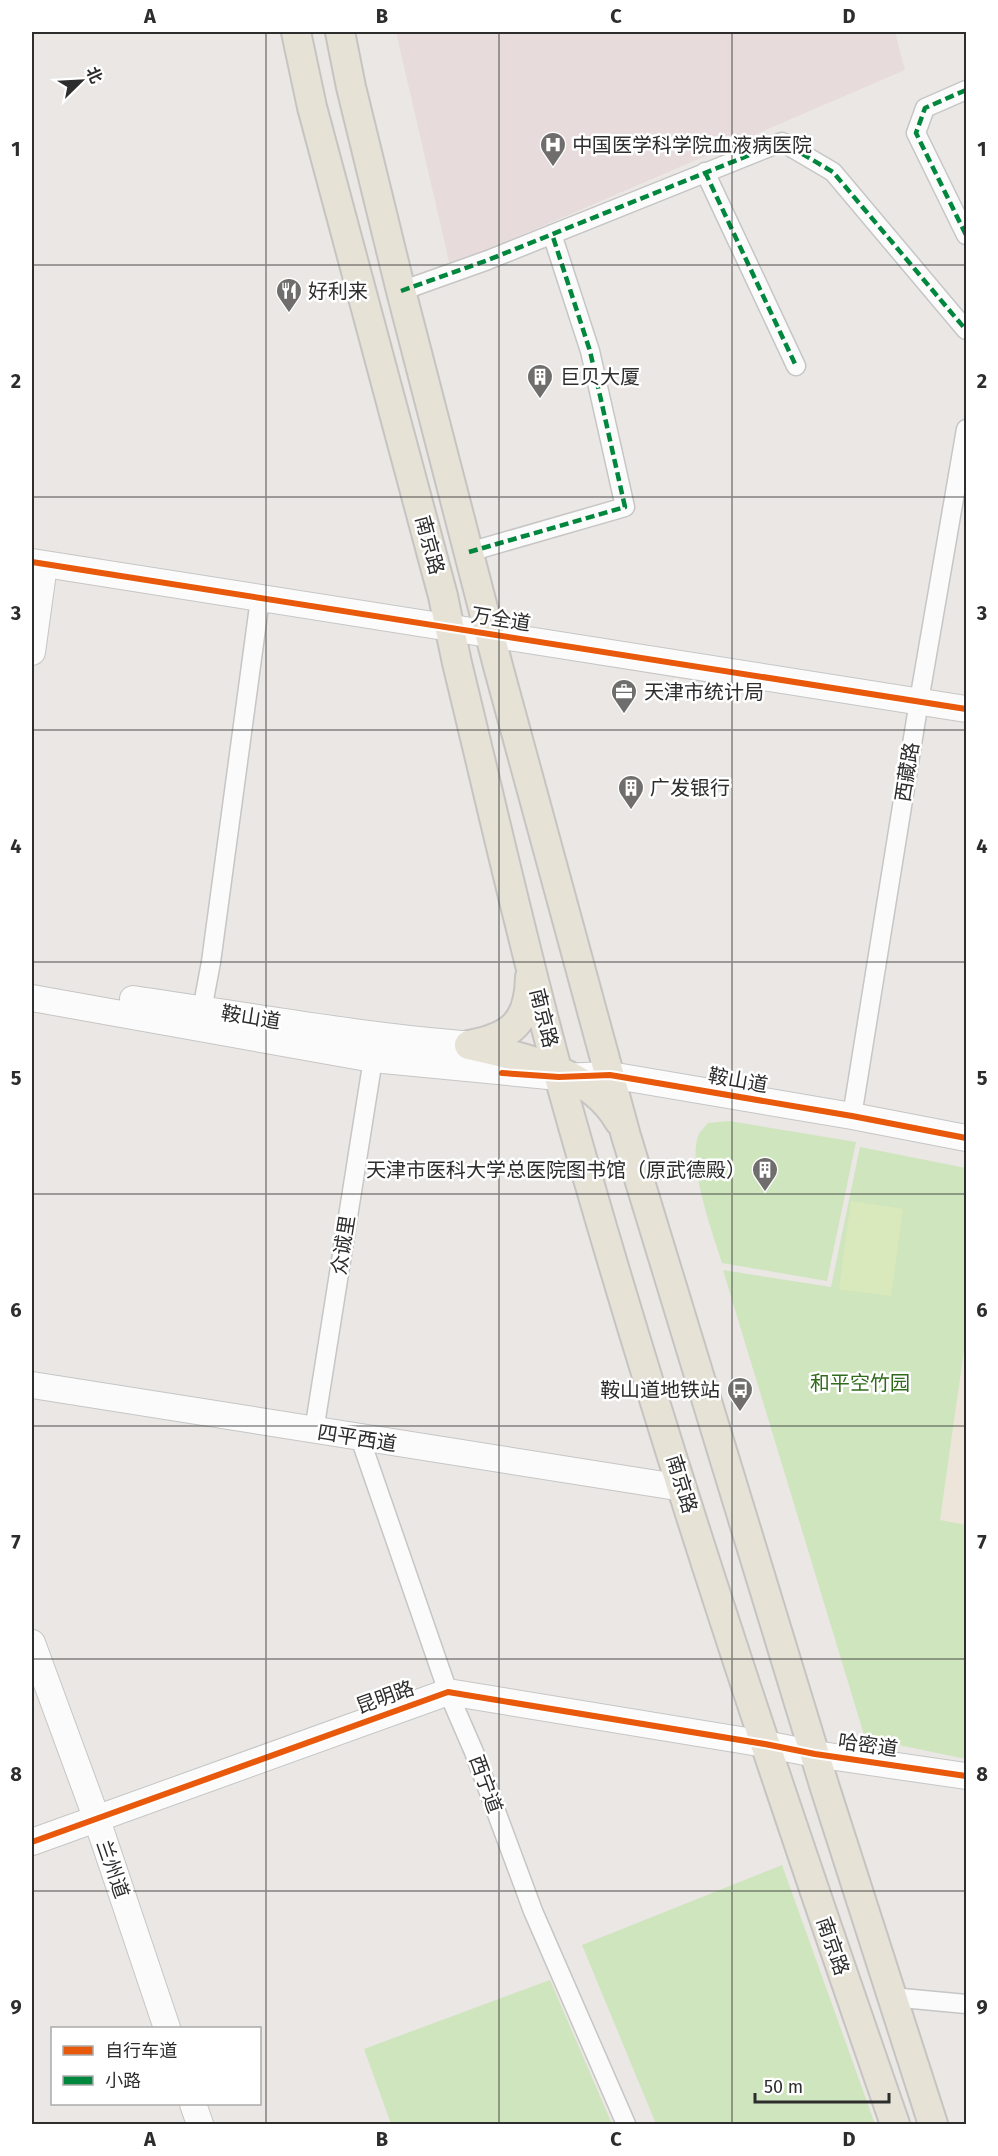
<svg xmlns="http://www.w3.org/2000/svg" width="998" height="2156" font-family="'Fira Sans','Noto Sans SC',sans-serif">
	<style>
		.education { fill: #ede5d9 }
		.medical { fill: #e8dbdb }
		.green { fill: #cfe5be }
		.pitch { fill: #dae9bb }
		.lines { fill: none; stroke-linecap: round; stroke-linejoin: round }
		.street-casing { stroke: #c6c6c6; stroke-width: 21 }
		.secondary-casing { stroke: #c6c6c6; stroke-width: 28 }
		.primary-casing { stroke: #c6c4c3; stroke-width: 32 }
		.street { stroke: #fcfbfb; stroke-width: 18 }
		.secondary { stroke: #fcfbfb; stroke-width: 26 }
		.primary { stroke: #e7e2d6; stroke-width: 28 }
		.quiet { stroke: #00873e; stroke-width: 4.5; stroke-dasharray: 9 4.5; stroke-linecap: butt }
		.cycleway-casing { stroke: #fff; stroke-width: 10 }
		.cycleway { stroke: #e8590c; stroke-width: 6 }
		.grid { fill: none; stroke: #2d2d2d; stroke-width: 1.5; stroke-opacity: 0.55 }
		.labels { text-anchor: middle; stroke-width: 5; stroke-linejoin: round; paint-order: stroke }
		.poi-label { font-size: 20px; fill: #2d2d2d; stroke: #fff; text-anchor: start }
		.street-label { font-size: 20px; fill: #2d2d2d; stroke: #fff }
		.park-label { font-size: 20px; fill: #316b1c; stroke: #fff }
		.neatline { fill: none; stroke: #2d2d2d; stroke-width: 2 }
		.grid-label { font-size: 20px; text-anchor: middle; font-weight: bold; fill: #2d2d2d }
	</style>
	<rect width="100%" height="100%" fill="#eae7e4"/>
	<path class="education" d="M966,1336V1525L940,1521Z"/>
	<path class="medical" d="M396,32H895L905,70L450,266Z"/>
	<path class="green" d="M729,1121L856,1142L827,1281L722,1263C713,1234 686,1161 699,1134C701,1130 706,1126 708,1123Z
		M860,1147L966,1168V1336L940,1520L966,1525V1759L865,1738L723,1270L831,1287Z
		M782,1865L875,2124H656L582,1945Z
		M550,1980L612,2124H391L364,2049Z"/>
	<path class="pitch" d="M851,1201L903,1209L891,1296L839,1289Z"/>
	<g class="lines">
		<defs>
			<path id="street" d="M966,90L925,108L916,133L966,235
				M705,172L796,366
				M401,291L488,260L782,142L833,172L966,330
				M469,552L625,507L590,351L552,234
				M200,1021L211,962L260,599
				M852,1116L919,701L966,429
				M314,1431L373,1059
				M360,1438L448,1692L474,1752L533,1911L626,2124
				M891,1997L966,2004"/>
			<path id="secondary" d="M32,562L966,709
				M32,652L44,565
				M32,998L373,1059L559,1077L610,1075L852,1116L966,1138
				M133,999C251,1016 369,1038 489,1046
				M32,1385L683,1488
				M32,1643L96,1817L167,2028
				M32,1842L448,1692L765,1744L815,1754L966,1776
				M193,2104L200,2124"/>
			<path id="primary" d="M296,32L312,107L443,596L457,663C491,802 522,942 560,1080C658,1432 775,1779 895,2124
				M340,32L351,87L401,291L498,666L626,1136L825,1788L933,2124
				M469,1045C521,1057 590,1070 619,1121
				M469,1045C512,1037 529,1022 530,977"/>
		</defs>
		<use href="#street" class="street-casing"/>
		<use href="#secondary" class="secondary-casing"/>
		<use href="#primary" class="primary-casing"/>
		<use href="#street" class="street"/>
		<use href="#secondary" class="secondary"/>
		<use href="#primary" class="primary"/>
		<path class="quiet" d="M966,90L925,108L916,133L966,235
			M705,172L796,366
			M401,291L488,260L782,142L833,172L966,330
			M469,552L625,507L590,351L552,234"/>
		<defs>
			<path id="cycleway" d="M32,562L966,709
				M502,1073L559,1077L610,1075L852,1116L966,1138
				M32,1842L448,1692L765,1744L815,1754L966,1776"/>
		</defs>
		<use href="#cycleway" class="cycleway-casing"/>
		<use href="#cycleway" class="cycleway"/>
	</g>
	<path class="grid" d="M266,32V2124M499,32V2124M732,32V2124M32,265H966M32,497H966M32,730H966M32,962H966M32,1194H966M32,1426H966M32,1659H966M32,1891H966"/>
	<defs>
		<symbol id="hospital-pin" viewBox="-11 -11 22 30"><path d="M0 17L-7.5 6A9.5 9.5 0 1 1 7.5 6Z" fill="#6f6e6d" stroke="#fff"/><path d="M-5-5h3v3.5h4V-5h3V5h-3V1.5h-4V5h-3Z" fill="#fff"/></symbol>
		<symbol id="restaurant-pin" viewBox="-11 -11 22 30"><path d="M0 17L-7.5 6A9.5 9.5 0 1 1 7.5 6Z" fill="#6f6e6d" stroke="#fff"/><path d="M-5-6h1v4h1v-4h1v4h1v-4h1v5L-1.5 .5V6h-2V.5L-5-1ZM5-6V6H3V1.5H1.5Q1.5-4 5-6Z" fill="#fff"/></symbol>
		<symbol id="building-pin" viewBox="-11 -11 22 30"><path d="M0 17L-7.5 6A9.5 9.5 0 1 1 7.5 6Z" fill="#6f6e6d" stroke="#fff"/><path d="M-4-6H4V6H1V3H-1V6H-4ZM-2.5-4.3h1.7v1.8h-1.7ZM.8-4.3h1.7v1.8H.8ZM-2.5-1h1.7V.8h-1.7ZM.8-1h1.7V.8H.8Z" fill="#fff"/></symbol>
		<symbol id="office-pin" viewBox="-11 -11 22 30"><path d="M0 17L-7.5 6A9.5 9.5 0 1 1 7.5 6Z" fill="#6f6e6d" stroke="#fff"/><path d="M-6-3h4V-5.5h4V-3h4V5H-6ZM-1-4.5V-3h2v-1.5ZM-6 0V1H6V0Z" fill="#fff"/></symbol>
		<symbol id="bus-pin" viewBox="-11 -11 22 30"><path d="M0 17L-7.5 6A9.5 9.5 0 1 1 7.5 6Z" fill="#6f6e6d" stroke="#fff"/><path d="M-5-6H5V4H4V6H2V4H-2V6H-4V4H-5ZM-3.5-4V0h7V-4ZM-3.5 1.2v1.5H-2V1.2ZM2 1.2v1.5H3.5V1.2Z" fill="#fff"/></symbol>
	</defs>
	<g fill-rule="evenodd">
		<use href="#hospital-pin" x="538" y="130" width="30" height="40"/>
		<use href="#restaurant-pin" x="274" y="276" width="30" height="40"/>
		<use href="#building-pin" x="525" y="362" width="30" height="40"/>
		<use href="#office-pin" x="609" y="677" width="30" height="40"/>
		<use href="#building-pin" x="616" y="773" width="30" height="40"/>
		<use href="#building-pin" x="750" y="1155" width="30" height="40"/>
		<use href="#bus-pin" x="725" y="1375" width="30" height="40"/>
	</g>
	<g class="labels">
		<g class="poi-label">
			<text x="572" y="152">中国医学科学院血液病医院</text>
			<text x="308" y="298">好利来</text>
			<text x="560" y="384">巨贝大厦</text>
			<text x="644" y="699">天津市统计局</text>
			<text x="650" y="795">广发银行</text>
			<text x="746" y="1177" text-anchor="end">天津市医科大学总医院图书馆（原武德殿）</text>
			<text x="720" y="1397" text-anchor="end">鞍山道地铁站</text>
		</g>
		<g class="street-label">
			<text transform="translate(430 545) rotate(75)" y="7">南京路</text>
			<text transform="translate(501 619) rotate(9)" y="7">万全道</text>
			<text transform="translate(907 772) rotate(-81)" y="7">西藏路</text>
			<text transform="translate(251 1017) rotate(9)" y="7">鞍山道</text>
			<text transform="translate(544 1018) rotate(76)" y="7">南京路</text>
			<text transform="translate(738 1080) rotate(10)" y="7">鞍山道</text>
			<text transform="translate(343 1245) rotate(-81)" y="7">众诚里</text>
			<text transform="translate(357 1438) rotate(9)" y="7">四平西道</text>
			<text transform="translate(682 1484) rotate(73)" y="7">南京路</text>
			<text transform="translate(385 1697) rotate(-20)" y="7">昆明路</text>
			<text transform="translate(868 1745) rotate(8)" y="7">哈密道</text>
			<text transform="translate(486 1784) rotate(70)" y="7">西宁道</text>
			<text transform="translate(113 1869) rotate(71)" y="7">兰州道</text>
			<text transform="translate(833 1946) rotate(71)" y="7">南京路</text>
		</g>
		<g class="park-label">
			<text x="860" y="1390">和平空竹园</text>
		</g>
	</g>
	<rect width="998" height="2156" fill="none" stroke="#ffffff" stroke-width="66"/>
	<rect x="51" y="2027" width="210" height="78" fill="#ffffff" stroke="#ababab" stroke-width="1.5"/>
	<rect x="63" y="2046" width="30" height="9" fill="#e8590c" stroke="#ababab" stroke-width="1.5"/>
	<text x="105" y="2057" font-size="18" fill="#2d2d2d">自行车道</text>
	<rect x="63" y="2076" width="30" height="9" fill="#00873e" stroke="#ababab" stroke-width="1.5"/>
	<text x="105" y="2087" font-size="18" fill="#2d2d2d">小路</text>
	<g transform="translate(81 81) rotate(66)" stroke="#ffffff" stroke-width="4.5" paint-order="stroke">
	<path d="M0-4.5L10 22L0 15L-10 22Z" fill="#2d2d2d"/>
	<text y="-9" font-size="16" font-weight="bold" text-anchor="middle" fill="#2d2d2d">北</text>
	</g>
	<path d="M755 2093v9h134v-9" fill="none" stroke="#2d2d2d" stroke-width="3"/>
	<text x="764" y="2093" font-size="18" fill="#2d2d2d" stroke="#ffffff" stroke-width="4.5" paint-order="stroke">50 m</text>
	<rect x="33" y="33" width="932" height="2090" class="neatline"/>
	<g class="grid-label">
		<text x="150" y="23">A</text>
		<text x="382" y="23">B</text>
		<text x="616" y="23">C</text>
		<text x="849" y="23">D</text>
		<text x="16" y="156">1</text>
		<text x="982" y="156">1</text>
		<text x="16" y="388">2</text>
		<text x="982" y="388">2</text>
		<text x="16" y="620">3</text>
		<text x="982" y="620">3</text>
		<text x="16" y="853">4</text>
		<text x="982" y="853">4</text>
		<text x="16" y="1085">5</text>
		<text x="982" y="1085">5</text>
		<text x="16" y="1317">6</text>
		<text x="982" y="1317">6</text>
		<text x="16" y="1549">7</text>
		<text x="982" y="1549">7</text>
		<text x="16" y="1781">8</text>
		<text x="982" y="1781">8</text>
		<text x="16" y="2014">9</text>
		<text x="982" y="2014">9</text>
		<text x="150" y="2146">A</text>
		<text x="382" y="2146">B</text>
		<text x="616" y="2146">C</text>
		<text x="849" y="2146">D</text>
	</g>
</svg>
